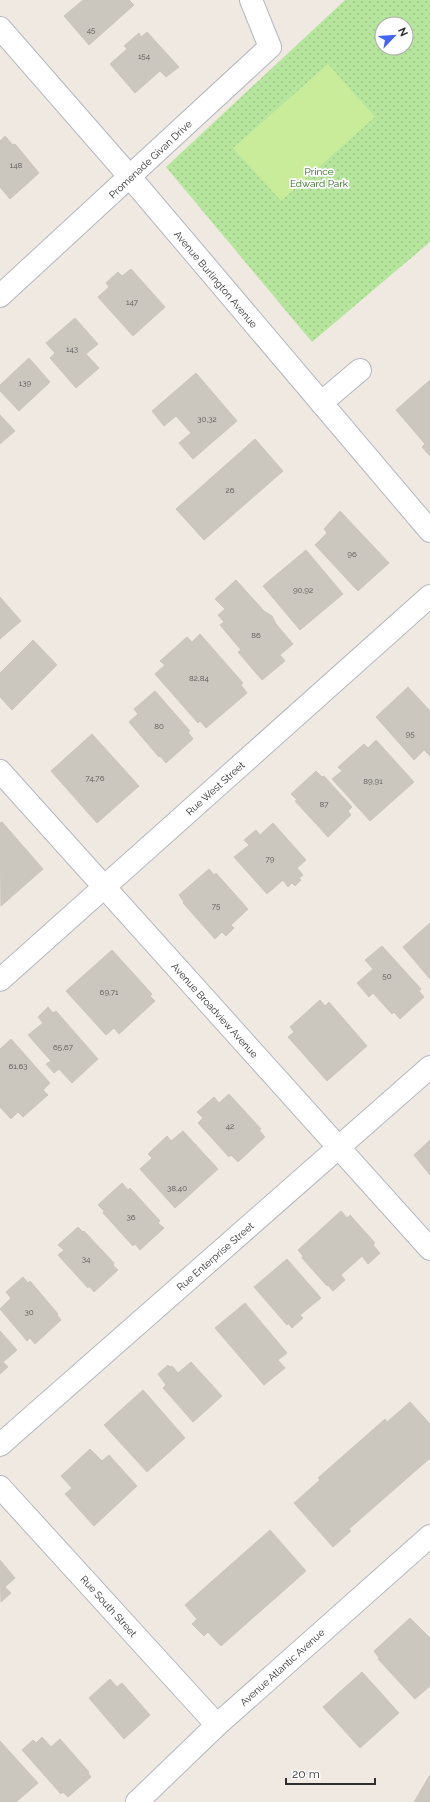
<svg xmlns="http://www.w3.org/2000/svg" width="430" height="1802" font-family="Raleway,sans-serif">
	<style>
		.park { fill: url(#park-dots); fill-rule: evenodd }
		.pitch { fill: #c9ec9a }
		.building { fill: #cbc7bf; stroke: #cbc5ba }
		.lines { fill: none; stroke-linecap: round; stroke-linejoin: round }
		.minor-casing { stroke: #b4b7c1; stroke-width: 24 }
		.minor { stroke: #fff; stroke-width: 22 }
		.labels { text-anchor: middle; stroke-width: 3.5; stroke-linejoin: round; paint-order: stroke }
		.number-label { font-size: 8px; fill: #555452 }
		.street-label { font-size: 10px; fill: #2e2e2e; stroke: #fff }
		.park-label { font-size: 10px; fill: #2c6e1b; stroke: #fff }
	</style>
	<defs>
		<pattern id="park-dots" width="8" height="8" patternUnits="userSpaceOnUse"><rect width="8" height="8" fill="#b6e59e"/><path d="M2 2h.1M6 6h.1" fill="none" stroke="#9dc588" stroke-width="1.8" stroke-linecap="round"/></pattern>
	</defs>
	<rect width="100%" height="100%" fill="#efe9e1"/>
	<path class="park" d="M345,0H430V242L312,342L166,167ZM382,24H406V48H382Z"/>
	<path class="pitch" d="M328,64L375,117L281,201L233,148Z"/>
	<path class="building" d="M83,0H129L134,5L89,45L64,16Z
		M147,32L179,67L166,77L160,71L135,93L110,64L127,49L124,46L139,33L141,37Z
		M5,136L13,145L15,144L39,173L10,199L0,187V141Z
		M131,269L165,307L133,336L98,297L109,287L106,283L118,272L122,276Z
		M75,318L98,344L86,354L99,368L76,388L50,358L55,353L46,343Z
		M29,358L50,382L19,411L0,391V385Z
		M196,373L237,421L193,459L179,443L191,433L176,416L164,426L152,411Z
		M430,380V456L422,447L425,444L396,410Z
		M0,415L15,431L0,444Z
		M255,439L283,471L204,540L176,509Z
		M340,511L389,563L358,591L315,545L327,533L324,529Z
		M306,550L343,594L300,630L263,586Z
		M236,580L264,611L272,616L276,624L293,644L280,655L285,661L262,680L238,652L241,650L220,625L224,622L218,615L225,609L215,599Z
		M0,597L21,621L0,639Z
		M200,634L243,683L241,685L247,693L206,728L200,721L198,723L155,674L165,665L160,661L187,637L192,642Z
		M33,640L57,665L12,710L0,697V673Z
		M408,687L430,711V756L424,750L414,760L376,717Z
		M155,691L190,731L188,732L193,739L166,763L160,756L159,757L129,722L138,714L134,709Z
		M92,734L139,786L97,823L51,771Z
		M376,740L414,782L370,821L332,779L342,771L338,767L364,744L368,748Z
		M316,771L322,777L324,776L352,807L348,811L351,815L328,837L295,801L297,800L291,794Z
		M2,822L43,869L1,906L0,823Z
		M273,823L306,860L297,868L303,875L299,878L301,880L295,886L292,883L288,887L283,880L267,894L234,857L249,845L244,840L256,830L260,835Z
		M209,869L214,875L216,873L248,909L231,925L234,928L226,936L222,932L215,939L183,903L184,902L179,895Z
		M430,923V979L403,947Z
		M382,946L421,989L419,991L424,997L400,1019L394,1012L392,1014L373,993L369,997L357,983L373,969L365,960Z
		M112,950L152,994L150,996L155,1001L119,1034L114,1028L106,1035L66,991Z
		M320,1000L325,1006L329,1002L367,1046L327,1081L288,1037L294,1032L290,1027Z
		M48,1007L53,1013L56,1011L98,1059L72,1083L59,1069L54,1073L46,1064L51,1061L28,1035L43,1023L38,1017Z
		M11,1039L50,1083L43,1090L48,1095L23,1117L18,1112L11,1119L0,1107V1049Z
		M229,1094L261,1129L259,1130L265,1137L238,1162L231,1155L229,1157L198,1123L203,1118L197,1112L214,1097L219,1103Z
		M183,1131L218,1169L175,1208L140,1169L152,1158L148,1154L167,1136L171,1141Z
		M430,1140V1175L414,1155Z
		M122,1183L128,1190L130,1188L160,1221L158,1223L164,1228L140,1250L135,1244L133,1246L103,1213L104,1211L98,1205Z
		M341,1211L347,1218L350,1215L375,1243L373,1245L380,1253L368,1264L362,1256L341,1275L345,1280L333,1291L328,1285L327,1286L302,1258L303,1256L298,1250Z
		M78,1227L83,1232L84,1231L114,1263L113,1265L118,1270L94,1292L89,1286L88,1288L58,1255L64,1250L58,1245Z
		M287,1259L321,1298L300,1315L303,1318L292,1328L288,1323L287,1325L254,1287Z
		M23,1277L28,1283L30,1281L58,1314L57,1315L61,1320L35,1344L30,1338L27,1341L0,1309L11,1298L6,1292Z
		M245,1303L287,1353L278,1360L285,1368L264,1385L215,1328Z
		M0,1331L17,1350L3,1362L8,1367L0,1374Z
		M191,1362L222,1396L193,1422L163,1388L166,1385L158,1374L168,1365L170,1367L172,1366L178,1373Z
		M143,1390L185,1438L147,1472L104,1425Z
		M410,1402L430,1424V1460L429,1459L349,1529L351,1531L333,1547L294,1503L320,1480L318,1478L385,1419L387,1422Z
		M90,1449L102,1461L109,1455L137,1486L94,1526L65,1494L72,1488L61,1476Z
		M270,1530L306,1571L221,1646L208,1632L204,1636L192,1624L197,1619L185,1605Z
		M0,1560L15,1578L5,1587L11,1593L1,1602Z
		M410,1618L430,1638V1686L415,1699L378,1659L379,1658L374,1651Z
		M362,1672L399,1713L360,1748L323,1707Z
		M110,1679L117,1687L122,1683L150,1715L124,1739L89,1698Z
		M42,1737L51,1747L60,1739L89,1772L88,1773L91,1777L68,1797L63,1792L61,1794L22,1750L33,1740L36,1743Z
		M0,1741L38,1783L16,1802H0Z
		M430,1775V1802H414Z"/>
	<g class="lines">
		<defs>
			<path id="minor" d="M0,28L130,177L430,531
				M0,296L270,47L251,0
				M321,403L360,370
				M0,771L430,1249
				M0,980L430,596
				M0,1445L430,1067
				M0,1487L217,1725
				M137,1802L217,1725L430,1536"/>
		</defs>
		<use href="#minor" class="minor-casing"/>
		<use href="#minor" class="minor"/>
	</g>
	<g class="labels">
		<g class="number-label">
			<text x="91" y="33">45</text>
			<text x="144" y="59">154</text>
			<text x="16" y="168">148</text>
			<text x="132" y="305">147</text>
			<text x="72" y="352">143</text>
			<text x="25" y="386">139</text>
			<text x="207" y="422">30,32</text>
			<text x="230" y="493">26</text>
			<text x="352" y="557">96</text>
			<text x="303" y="593">90,92</text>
			<text x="256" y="638">86</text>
			<text x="199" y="681">82,84</text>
			<text x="159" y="729">80</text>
			<text x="410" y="737">95</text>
			<text x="95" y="781">74,76</text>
			<text x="373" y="784">89,91</text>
			<text x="324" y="807">87</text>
			<text x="270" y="862">79</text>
			<text x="216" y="909">75</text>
			<text x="387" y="979">50</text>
			<text x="109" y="995">69,71</text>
			<text x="63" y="1050">65,67</text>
			<text x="18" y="1069">61,63</text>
			<text x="230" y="1129">42</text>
			<text x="177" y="1191">38,40</text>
			<text x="131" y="1220">36</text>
			<text x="86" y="1262">34</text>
			<text x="29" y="1315">30</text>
		</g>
		<g class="street-label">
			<text transform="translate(150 159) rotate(-43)" y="4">Promenade Givan Drive</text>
			<text transform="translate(216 279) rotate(50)" y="4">Avenue Burlington Avenue</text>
			<text transform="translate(215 788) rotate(-42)" y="4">Rue West Street</text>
			<text transform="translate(215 1010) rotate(48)" y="4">Avenue Broadview Avenue</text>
			<text transform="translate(215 1256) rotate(-41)" y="4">Rue Enterprise Street</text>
			<text transform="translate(109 1606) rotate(48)" y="4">Rue South Street</text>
			<text transform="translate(282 1667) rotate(-42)" y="4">Avenue Atlantic Avenue</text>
		</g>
		<g class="park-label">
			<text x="319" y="175">Prince<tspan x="319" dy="12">Edward Park</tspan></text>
		</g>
	</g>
	<g transform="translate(394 36) rotate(65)"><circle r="19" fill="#ffffff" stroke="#ababab"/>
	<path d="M0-3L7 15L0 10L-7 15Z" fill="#4264fb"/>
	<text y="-6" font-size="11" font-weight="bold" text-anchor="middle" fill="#2e2e2e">N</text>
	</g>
	<path d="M286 1778v6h89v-6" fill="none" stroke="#2e2e2e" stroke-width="2"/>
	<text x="292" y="1778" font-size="12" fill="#2e2e2e" stroke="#ffffff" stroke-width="3" paint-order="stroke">20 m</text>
</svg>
